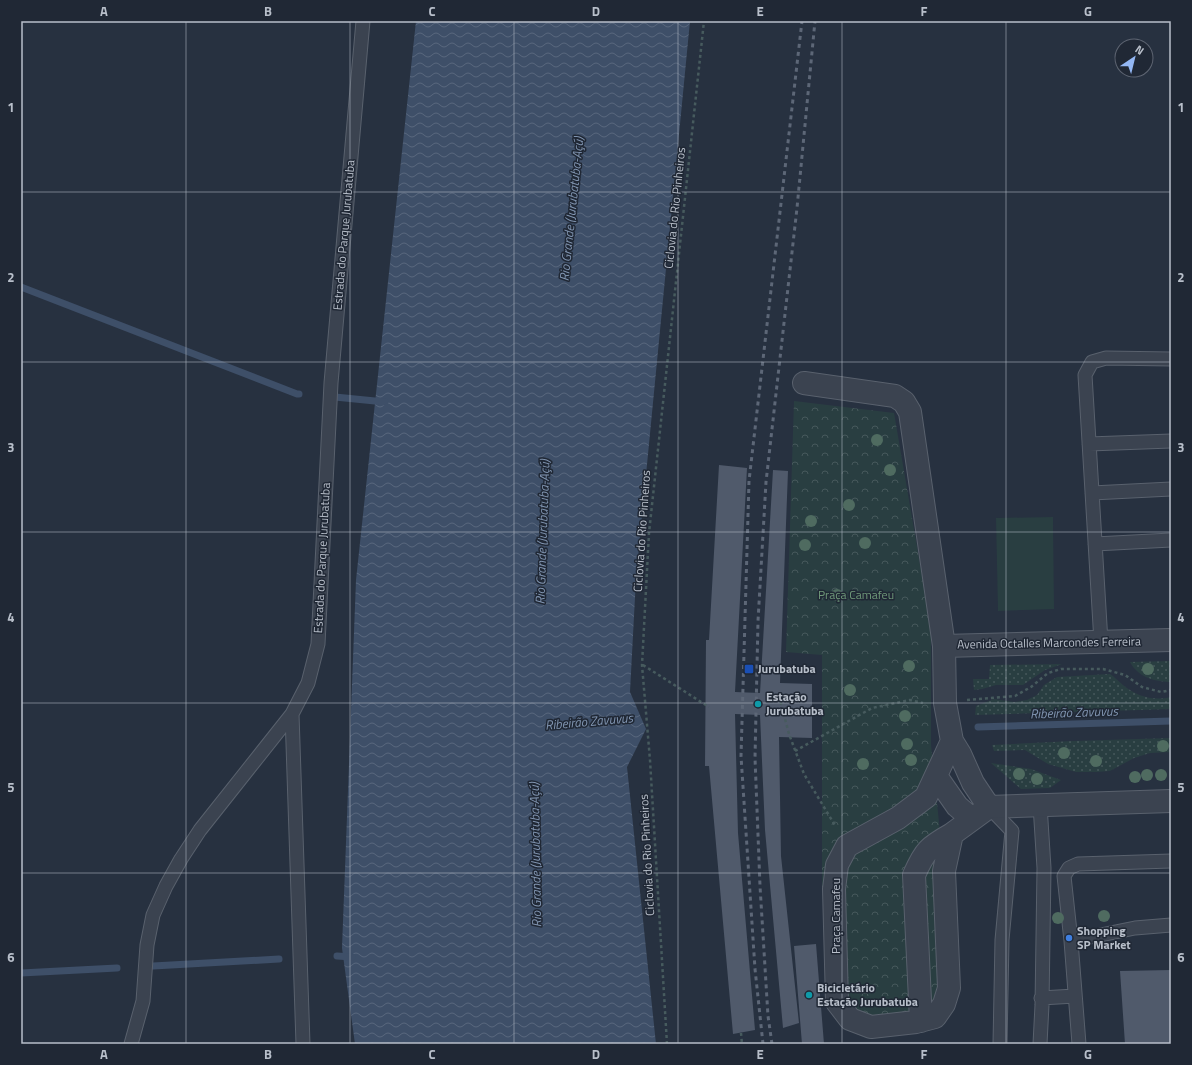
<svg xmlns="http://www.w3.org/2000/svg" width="1192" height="1065" font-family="'Titillium Web',sans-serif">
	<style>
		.grass { fill: url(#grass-dots) }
		.park { fill: url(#park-crowns) }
		.garden { fill: #293e41 }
		.water { fill: url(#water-waves) }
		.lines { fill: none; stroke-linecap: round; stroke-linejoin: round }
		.stream { stroke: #3e4f68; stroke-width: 7 }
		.building { fill: #505a6b }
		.lane-casing { stroke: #59616d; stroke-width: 15 }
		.street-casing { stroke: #59616d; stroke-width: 24 }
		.path { stroke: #475b5e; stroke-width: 2.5; stroke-dasharray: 3 3; stroke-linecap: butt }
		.lane { stroke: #3b4350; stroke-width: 13 }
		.street { stroke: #3b4350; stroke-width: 22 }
		.rail { stroke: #5d6777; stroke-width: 3; stroke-dasharray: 4 4; stroke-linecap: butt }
		.tree { fill: #4f6b60 }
		.grid { fill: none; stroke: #b8bfca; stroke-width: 1; stroke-opacity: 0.55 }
		.transit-dot { fill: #1a4fb4; stroke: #202835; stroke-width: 1.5 }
		.culture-dot { fill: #0f9aa8; stroke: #202835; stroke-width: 1.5 }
		.shop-dot { fill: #3f7fe0; stroke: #202835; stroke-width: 1.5 }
		.labels { text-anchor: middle; stroke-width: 3; stroke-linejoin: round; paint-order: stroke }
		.street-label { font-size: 12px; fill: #b8bfca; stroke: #202835 }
		.park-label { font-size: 12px; fill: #709a7a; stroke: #202835 }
		.poi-label { font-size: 12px; font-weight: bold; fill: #b8bfca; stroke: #202835; text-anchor: start }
		.water-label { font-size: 13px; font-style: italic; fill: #8195b1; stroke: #202835 }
		.neatline { fill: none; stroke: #b8bfca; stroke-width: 1.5 }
		.grid-label { font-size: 13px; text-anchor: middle; font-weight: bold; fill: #b8bfca }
	</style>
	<defs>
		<pattern id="grass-dots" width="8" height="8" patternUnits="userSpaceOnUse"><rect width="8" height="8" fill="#293e41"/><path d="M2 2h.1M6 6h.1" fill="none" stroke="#46585b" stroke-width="1.8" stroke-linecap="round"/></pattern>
		<pattern id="park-crowns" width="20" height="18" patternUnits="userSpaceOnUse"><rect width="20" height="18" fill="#293e41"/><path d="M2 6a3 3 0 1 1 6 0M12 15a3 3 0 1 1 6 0" fill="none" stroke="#46585b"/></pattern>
		<pattern id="water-waves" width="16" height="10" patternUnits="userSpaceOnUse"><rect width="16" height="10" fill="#3e4f68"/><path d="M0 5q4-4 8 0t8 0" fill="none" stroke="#58677c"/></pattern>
	</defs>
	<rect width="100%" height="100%" fill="#273140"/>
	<path class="grass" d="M1171,661V682H1169C1153,681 1138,677 1130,662Z
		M1062,664L1045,670L1023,685H996L982,689L974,690L973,679H989L990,665Z
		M1110,674C1115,677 1118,681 1123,685C1138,697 1153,701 1171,697V709L975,715L976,706L994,699L1014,702L1027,700L1037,695L1044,685L1057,677Z
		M1171,738V752L1150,753L1134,758L1110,771L1096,772H1076L1048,764L1025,750L994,751L992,745L1073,741Z
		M991,763L1031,769L1061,780L1050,788L1021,789Z"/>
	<path class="park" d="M794,401L894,413L931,628V745L944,871L949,988L935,1017L850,1019L834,889H822V655L786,652Z"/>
	<path class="garden" d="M1053,517L1054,609L998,611L996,518Z"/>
	<path class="water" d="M416,21H690L636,578L630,692L646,729L627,767L656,1044H355L342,948L356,580Z"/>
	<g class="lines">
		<path class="stream" d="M21,287L297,394H299
			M335,397L385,402
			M978,727L1171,721
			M337,956L352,957
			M153,966L279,959
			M21,973L117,968"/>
	</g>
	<path class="building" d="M719,465L747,468L735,692L760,693L773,470L788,471L780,683L812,684V738L779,737L781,856L799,1023L783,1028L765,830L760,715L735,714L738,833L755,1030L733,1034L709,766H705L706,640H709Z
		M816,944L824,1044H802L794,946Z
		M1171,970V1044H1125L1120,971Z"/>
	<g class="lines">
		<defs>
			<path id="lane" d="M1089,444L1171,441
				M1092,493L1171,489
				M1095,544L1171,540
				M1101,642L1085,375L1092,362L1106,358L1171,359
				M292,714L303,1044
				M989,807L1012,831L1002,940L1000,1044
				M1071,941L1135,928L1171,925
				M1041,998L1075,996
				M131,1044L143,1001L147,945L153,915L166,886L181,859L200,830L292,714L308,683L318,644L331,383L363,21
				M1040,1044L1042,1005L1044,868L1040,805
				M1079,1044L1071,941L1064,876L1069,868L1078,864L1171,861"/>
			<path id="street" d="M804,383L895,396L904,402L910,412L944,646L945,703L952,741L960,754L973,783L989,807
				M944,646L1171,640
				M952,741L926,797L898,818L847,846L837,865L834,889L837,1002L850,1019L871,1027L916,1022L935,1017L944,1004L949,988L944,871L952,834L989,807
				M936,776L957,806L972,819
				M989,807L1171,801
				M921,1021L914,875C925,850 929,847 952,834"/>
		</defs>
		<use href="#lane" class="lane-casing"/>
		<use href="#street" class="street-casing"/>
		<path class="path" d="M643,665L709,707
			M779,696L789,734L804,774L836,827
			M967,700L1015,696L1031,687L1048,673L1061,669H1103L1125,675L1142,687L1161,692L1171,690
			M795,751L872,708L910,700L923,703
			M741,1033L742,1044
			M667,1044L650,760L642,665L649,533L704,21"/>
		<use href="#lane" class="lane"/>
		<use href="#street" class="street"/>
		<path class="rail" d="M763,1044L755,969L741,756L749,481L802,21
			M772,1044L768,1016L760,886L755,758L758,621L766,482L797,208L815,21"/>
	</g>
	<g class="tree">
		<circle cx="877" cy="440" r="6"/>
		<circle cx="890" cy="470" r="6"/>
		<circle cx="849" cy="505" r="6"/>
		<circle cx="811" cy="521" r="6"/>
		<circle cx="865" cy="543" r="6"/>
		<circle cx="805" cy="545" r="6"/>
		<circle cx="837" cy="595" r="6"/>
		<circle cx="909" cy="666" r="6"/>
		<circle cx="1148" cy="669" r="6"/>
		<circle cx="850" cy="690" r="6"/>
		<circle cx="905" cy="716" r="6"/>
		<circle cx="907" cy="744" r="6"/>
		<circle cx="1163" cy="746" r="6"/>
		<circle cx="1064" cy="753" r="6"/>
		<circle cx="911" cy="760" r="6"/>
		<circle cx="1096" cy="761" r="6"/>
		<circle cx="863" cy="764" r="6"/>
		<circle cx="1019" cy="774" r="6"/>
		<circle cx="1147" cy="775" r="6"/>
		<circle cx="1161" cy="775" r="6"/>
		<circle cx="1135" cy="777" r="6"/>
		<circle cx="1037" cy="779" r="6"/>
		<circle cx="1104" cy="916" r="6"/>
		<circle cx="1058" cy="918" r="6"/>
	</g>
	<path class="grid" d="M186,21V1044M350,21V1044M514,21V1044M678,21V1044M842,21V1044M1006,21V1044M21,192H1171M21,362H1171M21,532H1171M21,703H1171M21,873H1171"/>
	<rect class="transit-dot" x="744" y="664" width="10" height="10" rx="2"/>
	<g class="culture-dot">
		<circle cx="758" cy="704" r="4"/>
		<circle cx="809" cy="995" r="4"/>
	</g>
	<circle class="shop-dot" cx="1069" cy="938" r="4"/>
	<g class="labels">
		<g class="street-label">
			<text transform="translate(675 208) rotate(-84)" y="4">Ciclovia do Rio Pinheiros</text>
			<text transform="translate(344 235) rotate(-85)" y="4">Estrada do Parque Jurubatuba</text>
			<text transform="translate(642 531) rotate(-86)" y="4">Ciclovia do Rio Pinheiros</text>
			<text transform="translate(322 558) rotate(-87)" y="4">Estrada do Parque Jurubatuba</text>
			<text transform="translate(1049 643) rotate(-1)" y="4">Avenida Octalles Marcondes Ferreira</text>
			<text transform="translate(647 855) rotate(-93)" y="4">Ciclovia do Rio Pinheiros</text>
			<text transform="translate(836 916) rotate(-90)" y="4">Praça Camafeu</text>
		</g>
		<g class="park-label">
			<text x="856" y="599">Praça Camafeu</text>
		</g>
		<g class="poi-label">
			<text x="758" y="673">Jurubatuba</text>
			<text x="766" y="701">Estação<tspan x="766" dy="14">Jurubatuba</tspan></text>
			<text x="1077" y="935">Shopping<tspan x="1077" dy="14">SP Market</tspan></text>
			<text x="817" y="992">Bicicletário<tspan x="817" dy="14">Estação Jurubatuba</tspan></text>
		</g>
		<g class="water-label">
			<text transform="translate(571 209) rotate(-84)" y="5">Rio Grande (Jurubatuba-Açú)</text>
			<text transform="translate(542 532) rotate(-88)" y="5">Rio Grande (Jurubatuba-Açú)</text>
			<text transform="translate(1074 712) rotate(-2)" y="5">Ribeirão Zavuvus</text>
			<text transform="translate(589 721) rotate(-5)" y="5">Ribeirão Zavuvus</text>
			<text transform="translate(535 855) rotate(-91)" y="5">Rio Grande (Jurubatuba-Açú)</text>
		</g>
	</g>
	<rect width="1192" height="1065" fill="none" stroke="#202835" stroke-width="44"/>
	<g transform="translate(1134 58) rotate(35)"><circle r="19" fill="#202835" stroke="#5d6471"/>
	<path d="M0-3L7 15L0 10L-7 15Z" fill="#93b7f4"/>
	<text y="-6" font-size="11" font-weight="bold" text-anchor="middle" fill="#b8bfca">N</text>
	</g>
	<rect x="22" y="22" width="1148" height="1021" class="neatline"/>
	<g class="grid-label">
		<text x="104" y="16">A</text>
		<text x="268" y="16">B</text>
		<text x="432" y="16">C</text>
		<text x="596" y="16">D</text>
		<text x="760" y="16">E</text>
		<text x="924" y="16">F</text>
		<text x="1088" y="16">G</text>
		<text x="11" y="112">1</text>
		<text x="1181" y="112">1</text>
		<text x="11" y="282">2</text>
		<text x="1181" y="282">2</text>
		<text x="11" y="452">3</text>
		<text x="1181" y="452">3</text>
		<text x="11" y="622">4</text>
		<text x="1181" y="622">4</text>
		<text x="11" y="792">5</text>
		<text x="1181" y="792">5</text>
		<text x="11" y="962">6</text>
		<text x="1181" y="962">6</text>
		<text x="104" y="1059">A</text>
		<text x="268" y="1059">B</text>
		<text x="432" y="1059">C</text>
		<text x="596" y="1059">D</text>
		<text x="760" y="1059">E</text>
		<text x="924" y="1059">F</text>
		<text x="1088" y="1059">G</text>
	</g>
</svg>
